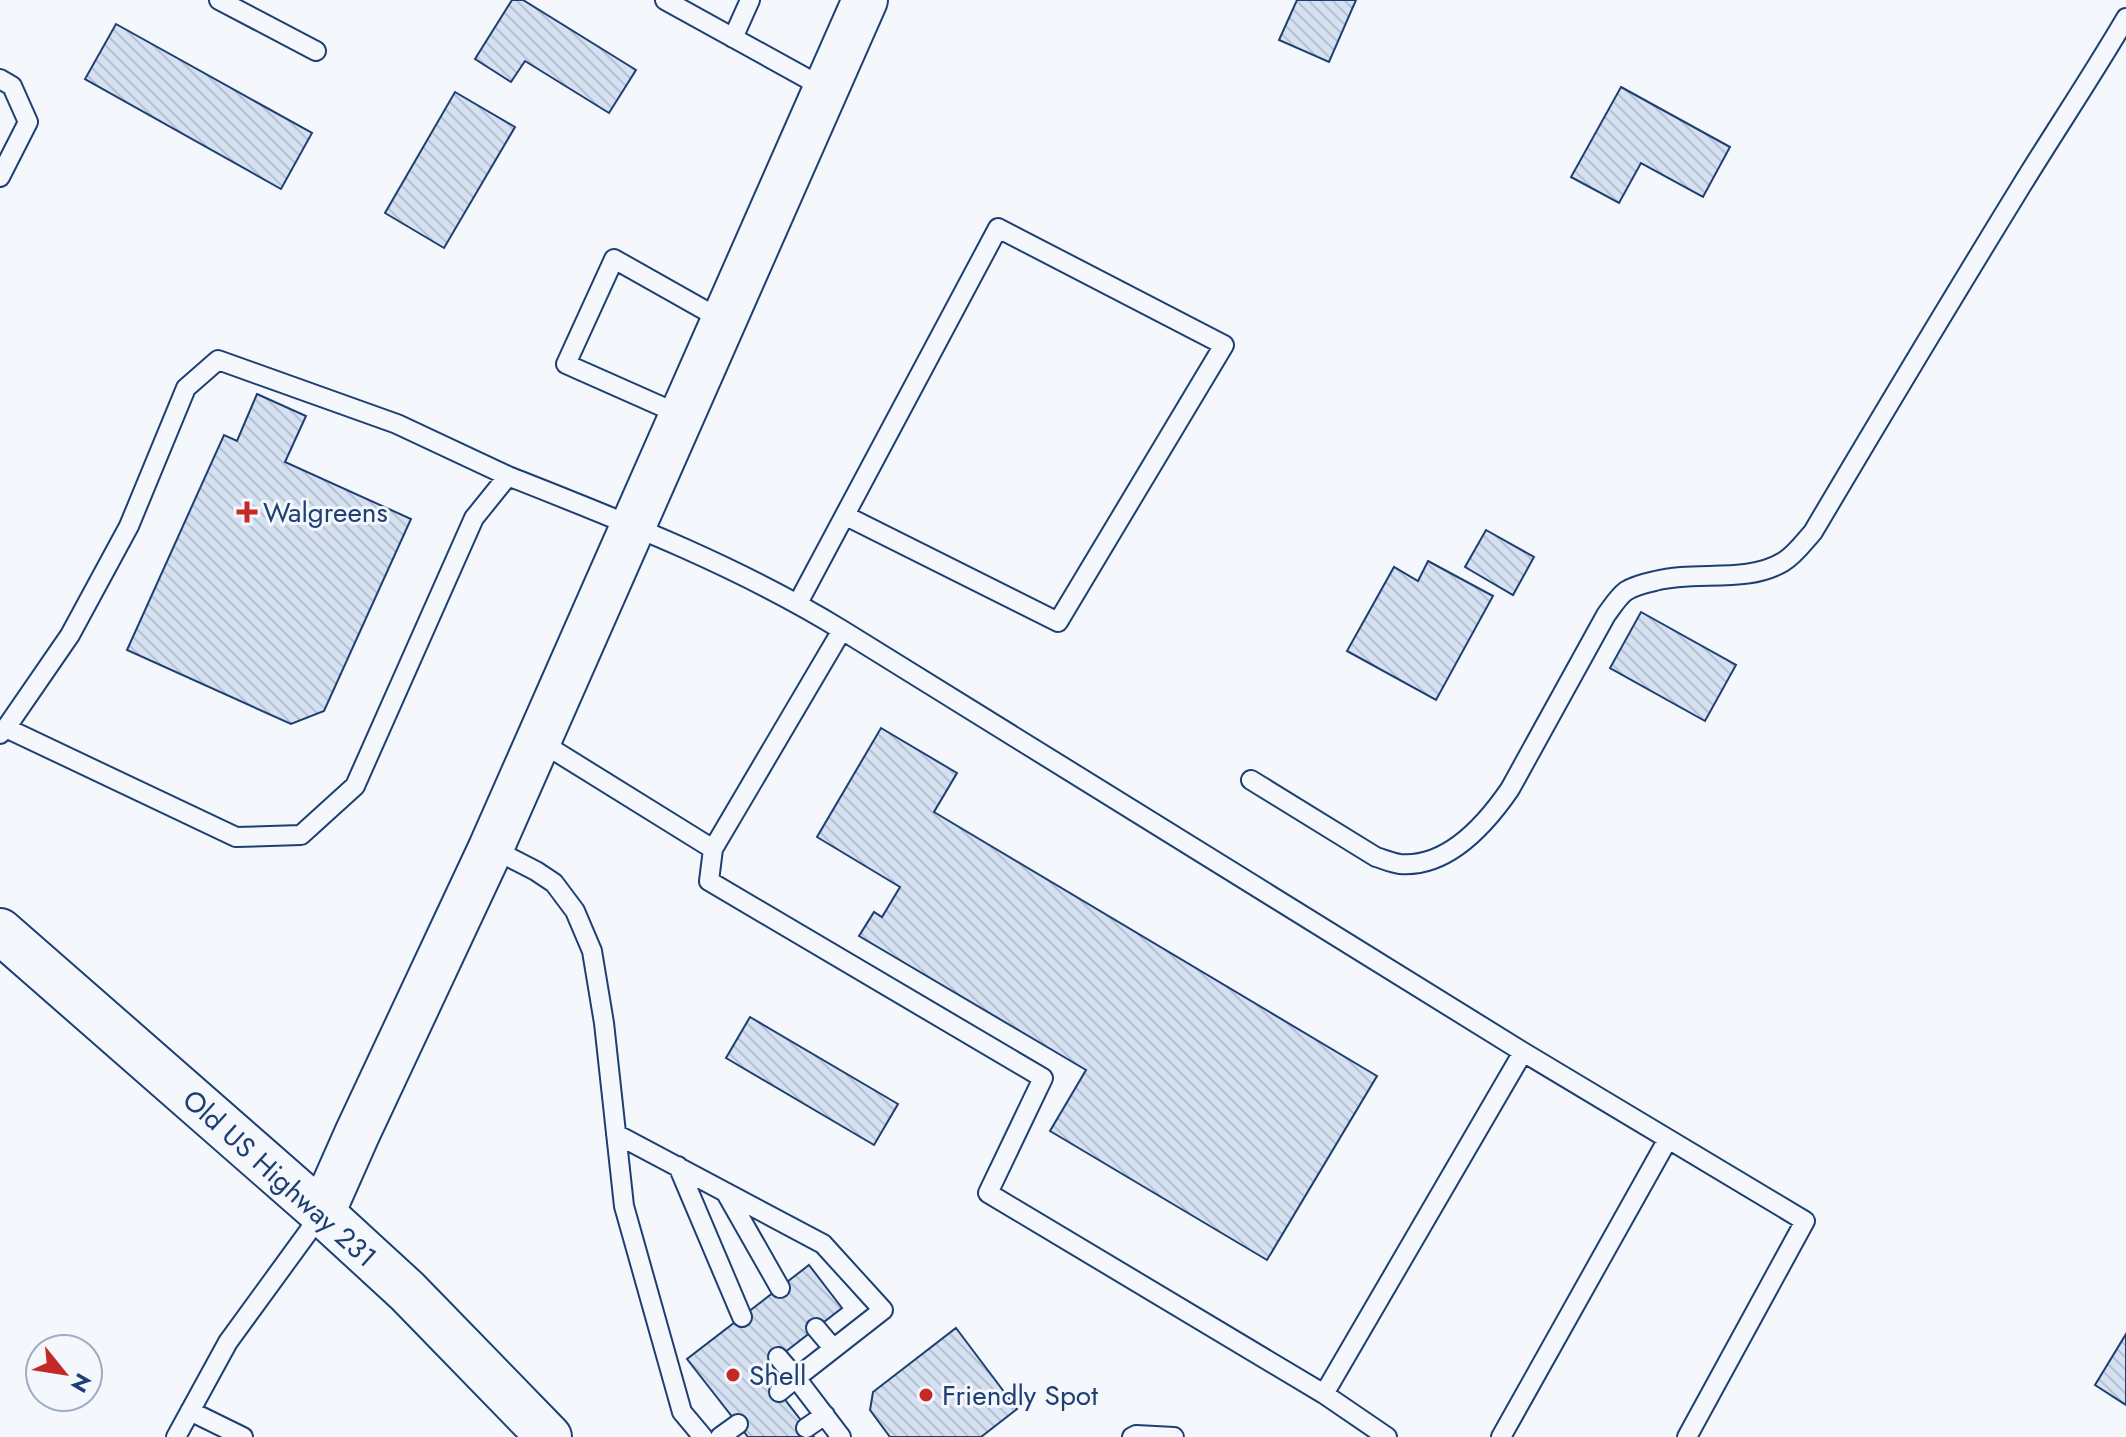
<svg xmlns="http://www.w3.org/2000/svg" width="2126" height="1437" font-family="Jost,sans-serif">
	<style>
		.building { fill: url(#building-back-hatch); stroke: #1d3f73; stroke-width: 2 }
		.lines { fill: none; stroke-linecap: round; stroke-linejoin: round }
		.service-casing { stroke: #1d3f73; stroke-width: 22 }
		.tertiary-casing { stroke: #1d3f73; stroke-width: 48 }
		.primary-casing { stroke: #1d3f73; stroke-width: 48 }
		.service { stroke: #f4f7fb; stroke-width: 18 }
		.tertiary { stroke: #f4f7fb; stroke-width: 44 }
		.primary { stroke: #f4f7fb; stroke-width: 44 }
		.poi-dot { fill: #c62828; stroke: #f4f7fb; stroke-width: 3 }
		.labels { text-anchor: middle; stroke-width: 6; stroke-linejoin: round; paint-order: stroke }
		.poi-label { font-size: 28px; fill: #1d3f73; stroke: #f4f7fb; text-anchor: start }
		.street-label { font-size: 28px; fill: #1d3f73; stroke: #f4f7fb }
	</style>
	<defs>
		<pattern id="building-back-hatch" width="6" height="6" patternUnits="userSpaceOnUse" patternTransform="scale(2)"><rect width="6" height="6" fill="#d5e0f0"/><path d="M-1 5l2 2M0 0l6 6M5-1l2 2" fill="none" stroke="#b6c1d1"/></pattern>
	</defs>
	<rect width="100%" height="100%" fill="#f4f7fb"/>
	<path class="building" d="M512,0H523L636,70L609,113L525,61L511,82L475,59Z
		M1297,0H1356L1329,62L1279,40Z
		M116,24L312,133L281,189L85,79Z
		M1621,87L1730,147L1703,197L1641,163L1619,203L1571,177Z
		M455,92L515,127L444,248L385,213Z
		M257,394L306,416L285,462L411,519L324,711L291,724L127,650L224,435L237,441Z
		M1486,530L1534,557L1513,595L1465,567Z
		M1428,561L1493,596L1436,700L1347,651L1394,567L1418,581Z
		M1641,612L1736,665L1705,721L1610,668Z
		M881,728L957,773L934,812L1377,1076L1267,1260L1050,1131L1086,1070L859,936L874,912L882,917L900,887L817,837Z
		M750,1017L898,1104L874,1145L726,1058Z
		M809,1265L842,1308L762,1370L814,1437H748L687,1359Z
		M956,1328L1017,1409L981,1437H890L870,1410L873,1392Z
		M2126,1334V1405L2095,1385Z"/>
	<g class="lines">
		<defs>
			<path id="service" d="M219,0L316,51
				M665,0L826,89
				M733,38L750,0
				M0,79L12,86L28,122L0,177
				M681,415L566,364L614,259L724,321
				M798,603L998,228L1224,345L1058,622L846,516
				M842,630L1523,1052L1805,1221L1687,1437
				M6,728L70,635L129,526L186,388L218,360L397,424L508,476
				M0,734L6,728L236,837L301,835L355,786L474,518L508,476C622,521 738,566 842,630L713,849L539,741
				M1251,780L1376,857C1383,859 1392,863 1400,864C1448,868 1486,824 1510,789L1606,615C1612,607 1618,597 1626,591C1634,586 1646,583 1655,581C1696,570 1746,584 1783,562C1795,555 1804,542 1813,532C1881,417 1950,302 2020,188C2055,131 2092,76 2126,18
				M491,848L536,871L554,883L575,911L592,951L604,1023L624,1206L682,1412L703,1437
				M713,849L709,881L1043,1078L988,1193L1324,1394L1387,1437
				M616,1134L823,1244L883,1310L796,1378L841,1437
				M678,1166L742,1317
				M726,1193L780,1288
				M816,1328L833,1348
				M778,1357L796,1378L779,1392
				M1324,1394L1523,1052
				M190,1411L243,1437
				M806,1428L825,1415
				M176,1437L228,1342L322,1213
				M720,1437L738,1424
				M1132,1437L1136,1435L1174,1437
				M1501,1437L1668,1139"/>
			<path id="tertiary" d="M0,931L322,1213"/>
			<path id="primary" d="M549,1437L407,1291L322,1213L357,1134L491,848L865,0"/>
		</defs>
		<use href="#service" class="service-casing"/>
		<use href="#tertiary" class="tertiary-casing"/>
		<use href="#primary" class="primary-casing"/>
		<use href="#service" class="service"/>
		<use href="#tertiary" class="tertiary"/>
		<use href="#primary" class="primary"/>
	</g>
	<g class="poi-dot">
		<path d="M243 500h8v8h8v8h-8v8h-8v-8h-8v-8h8z"/>
		<circle cx="733" cy="1375" r="8"/>
		<circle cx="926" cy="1395" r="8"/>
	</g>
	<g class="labels">
		<g class="poi-label">
			<text x="263" y="522">Walgreens</text>
			<text x="749" y="1385">Shell</text>
			<text x="942" y="1405">Friendly Spot</text>
		</g>
		<g class="street-label">
			<text transform="translate(280 1178) rotate(42)" y="10">Old US Highway 231</text>
		</g>
	</g>
	<g transform="translate(64 1373) rotate(120)"><circle r="38" fill="#f4f7fb" stroke="#9eadc5" stroke-width="2"/>
	<path d="M0-6L14 30L0 20L-14 30Z" fill="#c62828"/>
	<text y="-12" font-size="22" font-weight="bold" text-anchor="middle" fill="#1d3f73">N</text>
	</g>
</svg>
